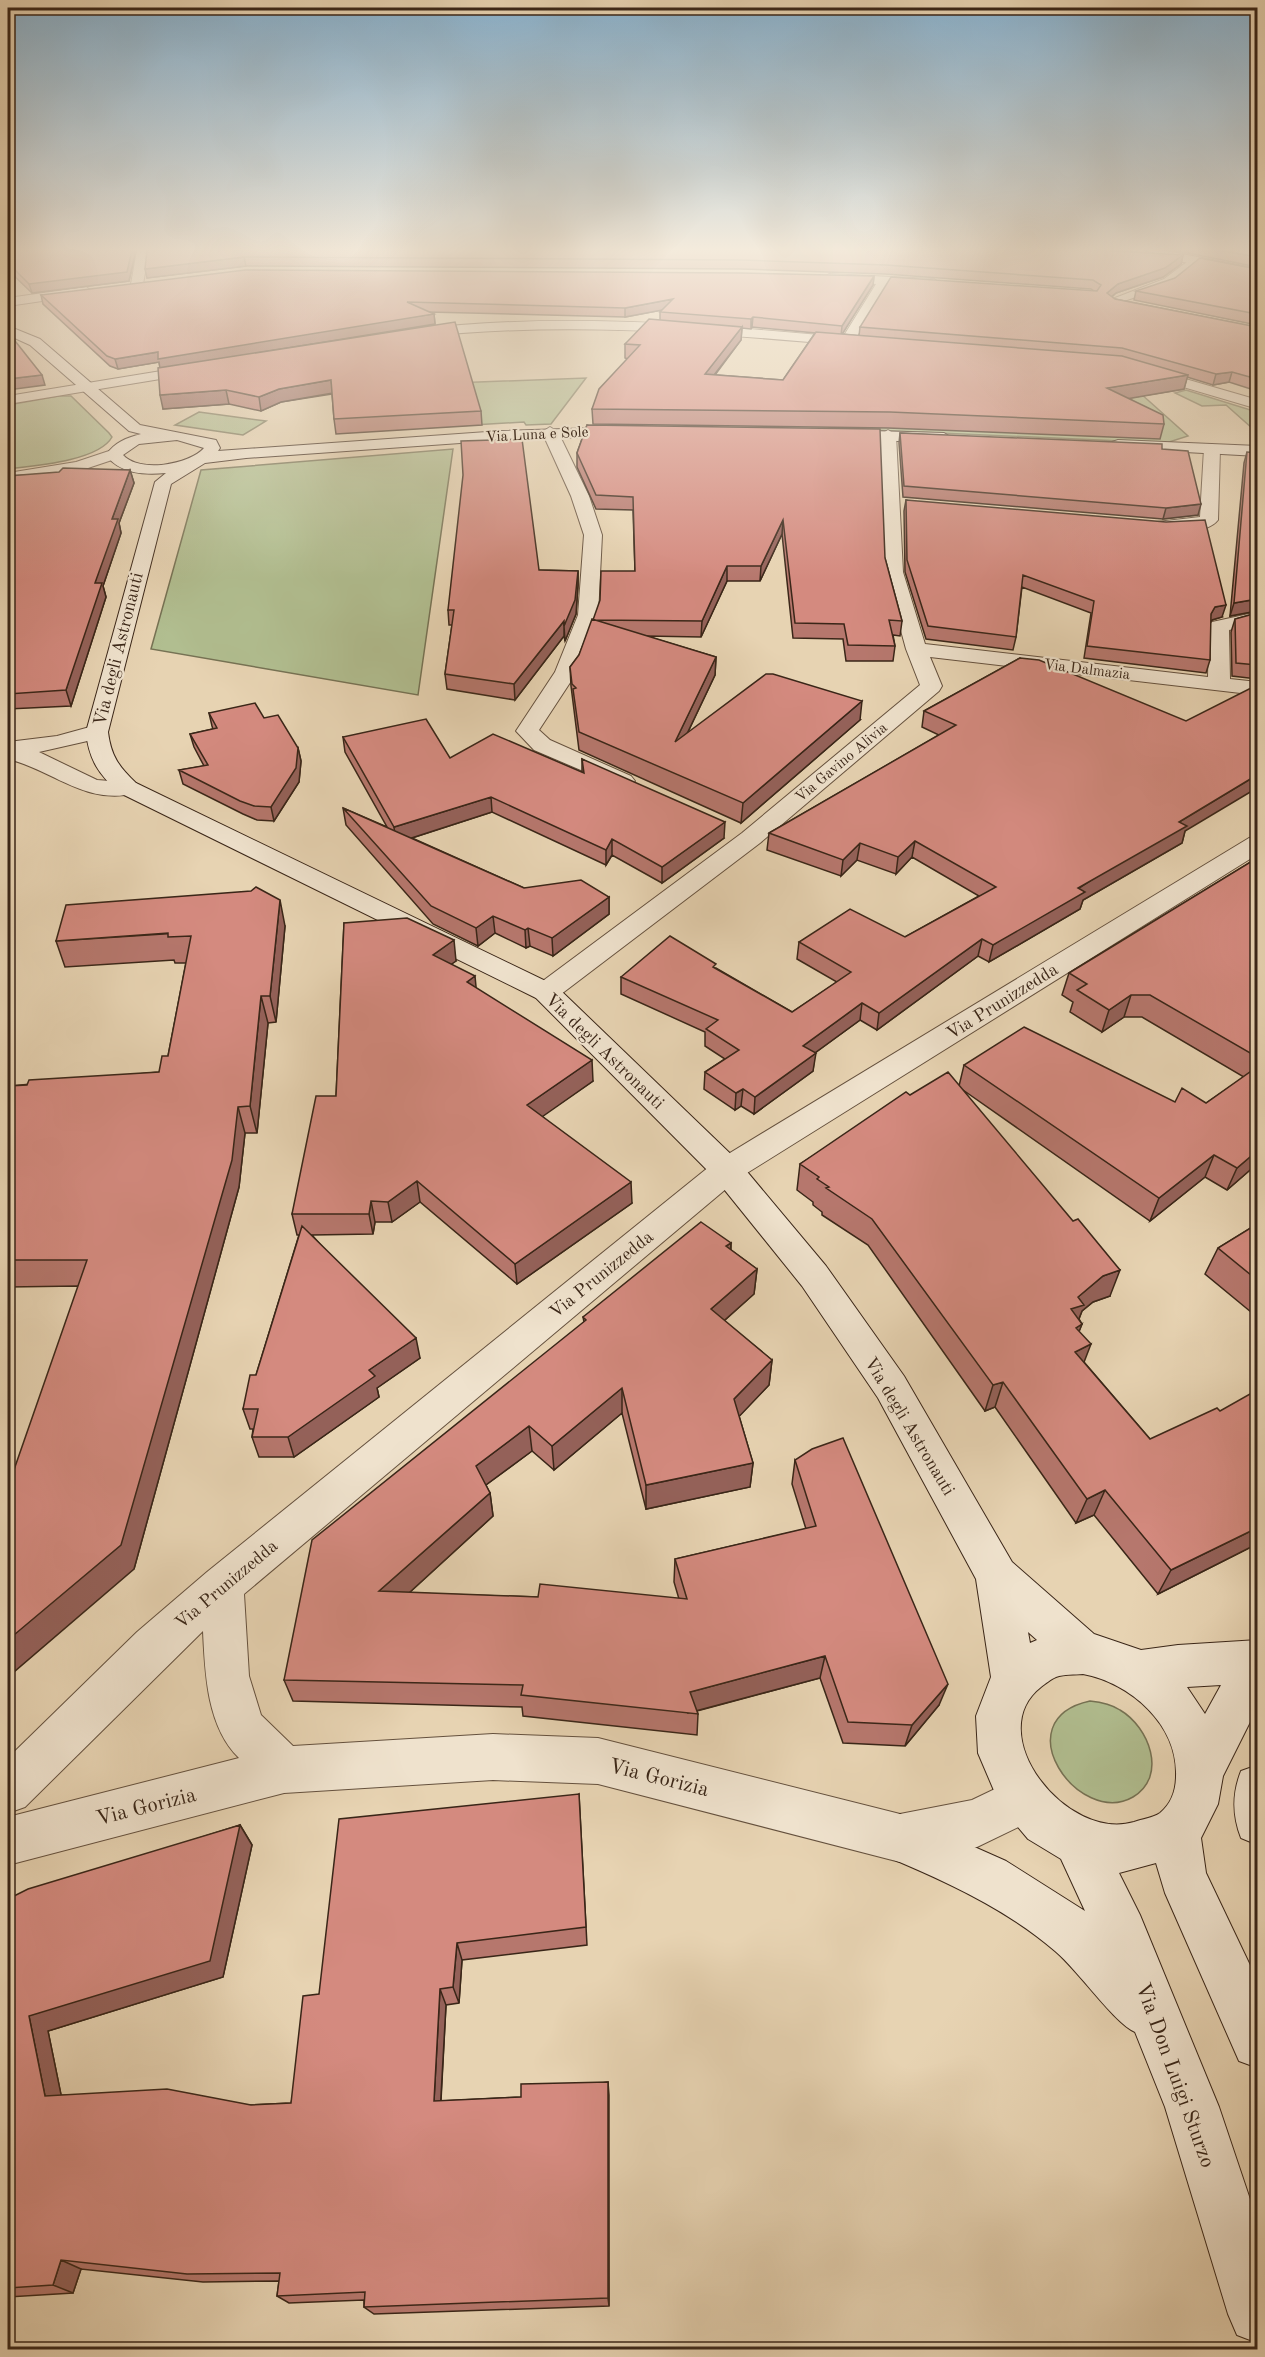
<svg xmlns="http://www.w3.org/2000/svg" width="1265" height="2357" font-family="'Old Standard TT',serif">
	<style>
		.green { fill: #b1be90; stroke: #767254; stroke-width: 1.5; fill-rule: evenodd }
		.lines { fill: none; stroke-linecap: round; stroke-linejoin: round }
		.street-casing { stroke: #65513e; stroke-width: 2 }
		.secondary-casing { stroke: #3a2618; stroke-width: 2 }
		.street { fill: #efe2cd; fill-rule: evenodd }
		.secondary { fill: #efe2cd; fill-rule: evenodd }
		.wall { fill: #b6776d; stroke: #3a2618; stroke-width: 1.5; fill-rule: evenodd }
		.shaded-wall { fill: #946159; stroke: #3a2618; stroke-width: 1.5 }
		.building { fill: #d48a7f; stroke: #3a2618; stroke-width: 1.5 }
		.labels { text-anchor: middle; stroke-width: 4.5; stroke-linejoin: round; paint-order: stroke }
		.far-street-label { font-size: 15px; fill: #3a2618; stroke: #efe2cd }
		.street-label { font-size: 18px; fill: #3a2618; stroke: #efe2cd }
		.near-street-label { font-size: 21px; fill: #3a2618; stroke: #efe2cd }
	</style>
	<rect width="100%" height="100%" fill="#e7d3b2"/>
	<filter id="stains"><feTurbulence type="fractalNoise" baseFrequency=".00333" numOctaves="4"/><feColorMatrix values="0 0 0 0 .2 0 0 0 0 .09 0 0 0 0 .02 0 0 0 .5 -.17"/></filter>
	<radialGradient id="worn" r=".72"><stop offset=".6" stop-color="#630" stop-opacity="0"/><stop offset="1" stop-color="#630" stop-opacity=".3"/></radialGradient>
	<path class="green" d="M586,378L551,424L526,425L524,422L357,432L453,383Z
		M1186,390L1257,412V428H1252L1226,405L1202,406L1175,393Z
		M1140,393L1188,436L1166,443L829,428L842,399ZM908,416L902,428L846,425Z
		M59,396H71L109,433L112,437C99,461 33,466 8,469V405Z
		M199,412L266,421L243,435L175,425Z
		M453,449L418,695L151,649L201,470Z
		M1090,1701C1100,1702 1111,1704 1120,1710C1149,1727 1168,1776 1133,1797C1079,1828 1003,1720 1090,1701Z"/>
	<g class="lines">
		<defs>
			<path id="street" d="M137,250H149L143,284L137,288L131,284Z
				M1191,259L1201,261L1172,285L1121,302L1115,298L1164,279Z
				M829,274L934,279L940,283L934,287L888,284L856,338L864,342L857,346C708,333 561,320 412,338L405,334L412,330C557,312 698,324 843,337L876,284L825,281L823,278Z
				M86,287L92,291L90,294L8,306V298Z
				M204,364L209,365V371L8,404V396Z
				M1144,367L1258,400V409L1139,374L1137,371Z
				M550,427L558,432L589,496L602,535L598,615L577,672L539,730L550,740L631,776L635,781L631,786L623,788L534,750L516,731L555,672L578,615L584,535L571,496L542,432Z
				M888,430L896,435L903,572L925,644L1208,677L1209,626L1212,622L1258,612V624L1229,630L1230,679L1258,682V695L930,657L942,686L939,691L760,843L556,998L546,1001L536,998L532,992L536,986L742,833L920,685L906,649L885,572L880,435Z
				M1212,444L1220,449L1218,520C1207,534 1173,534 1157,530L1154,526L1157,522L1200,517L1204,449Z
				M115,449L121,451L123,454L121,457L79,471L8,483V473L76,462Z
				M97,725L105,727L108,732L105,737L39,752L97,780L136,783L140,788L136,793C86,806 53,770 8,759V742L57,736Z
				M1258,836V854L739,1178L244,1594L249,1676L261,1715L293,1746L493,1734L598,1738L900,1814L972,1800L1022,1776L1039,1783L1046,1800L1039,1817L977,1847L900,1862L598,1784L493,1780L284,1793L8,1865V1817L239,1758C207,1727 205,1674 203,1631L25,1807L8,1813V1758L137,1632L207,1572L715,1162L1249,838Z"/>
			<path id="secondary" d="M1144,250H1162L1258,269V276L1183,262Z
				M8,326L40,339L140,425L216,440L220,448L218,451L501,431L629,427L637,432L629,437L533,438L246,458L205,463L171,484L108,732C111,756 119,767 136,783L556,986L739,1162L826,1266L904,1376L1012,1562L1094,1634L1141,1650L1178,1645L1258,1640V1706L1223,1776L1218,1804L1201,1838L1206,1873L1258,1982V2068L1239,2061L1165,1893L1156,1863L1119,1873L1140,1915L1219,2107L1258,2223V2343L1237,2335L1228,2314L1165,2107L1135,2032C1114,2023 1078,1970 1055,1951C1005,1908 943,1880 883,1855L876,1838L883,1821L900,1814L1006,1861L1085,1911L1061,1859L1028,1839L1001,1807L978,1753L976,1716L991,1677L976,1579L878,1398L802,1286L715,1178L536,998L120,793C99,775 89,760 86,732L155,482L166,473C144,475 120,474 106,455C115,442 126,438 141,434L129,431L30,345L8,335ZM177,440L204,448C189,465 139,473 123,455L139,444ZM1028,1632L1037,1640L1030,1643ZM1083,1674C1131,1683 1178,1725 1176,1776C1176,1790 1171,1804 1160,1813C1153,1818 1142,1819 1134,1822C1067,1842 981,1734 1041,1687C1045,1684 1051,1679 1056,1677C1064,1674 1075,1675 1083,1674ZM1221,1685L1205,1714L1187,1687Z
				M834,430L944,433L952,438L944,443L828,438L826,435Z
				M1118,440L1258,446V456L1112,448L1110,445L1112,442Z
				M1258,1765V1845L1241,1838C1232,1815 1232,1794 1241,1771Z"/>
		</defs>
		<use href="#street" class="street-casing"/>
		<use href="#secondary" class="secondary-casing"/>
		<use href="#street" class="street"/>
		<use href="#secondary" class="secondary"/>
	</g>
	<path class="wall" d="M8,250H136L129,281L32,293L8,270Z
		M147,250L1183,255L1181,264L1163,277L1116,293L1112,297L1115,299L1257,327V391L1229,382L1213,385L1187,377L1184,389L1129,398L1164,424L1160,439L888,428L593,424L592,409L628,359L625,358V344L660,320V312L662,310L625,317L428,312L434,314L435,324L307,345L481,411L482,425L336,434L334,419L332,394L281,402L261,411L229,404L163,409L160,367L159,362L118,369L110,366L43,304L41,295L874,276L873,285L842,334L859,336L860,327L1094,291L1091,289L885,274L741,269L246,266L147,278ZM752,327L815,333L783,380L715,375L741,340L742,328L751,329Z
		M1173,250H1257V267Z
		M1257,269V325L1134,300L1136,291Z
		M587,425L885,558L902,621L900,636L893,635L895,646L893,661H846L843,639L793,638L782,534L760,581H727L701,637L646,636L716,657L715,675L688,732L860,720L741,823L579,750L571,686L570,667L579,655L593,620L635,571L633,510L596,509L577,467V453Z
		M900,433L1162,449L1198,515L1163,519L903,497L899,443Z
		M1247,452L1257,611L1230,616L1244,463Z
		M130,470L134,483L119,523L121,533L103,586L106,597L71,706L8,709V476Z
		M906,500L1222,617L1212,620L1210,621V660L1206,673L1084,658L1091,613L1022,587L1016,637L1013,650L926,639L905,572L904,511Z
		M539,570L578,571V585L576,614L565,641L564,636L515,700L447,689L445,674L452,625H449L448,610Z
		M1257,613V679L1232,676L1231,632L1235,619Z
		M1020,658L1185,831L1182,843L1083,900L1080,909L989,962L978,956L877,1030L860,1020L815,1053L813,1071L754,1114L741,1106L735,1110L704,1089L705,1072L725,1059L705,1046V1032L621,994V977L716,968L792,1012L837,982L797,959L799,942L905,937L979,896L912,857L896,874L857,860L841,876L767,850L769,833L939,735L922,727L924,711Z
		M209,713L264,718L298,748L301,761L299,782L274,821L257,820L243,814L183,784L179,770L204,766L194,747L190,734L213,729L212,726Z
		M343,737L450,758L582,772V759L724,838L662,883L612,855L606,865L492,812L412,838L524,888L609,897V914L553,956L530,946L526,948L495,933L478,946L433,924L346,825L343,808L387,827L345,752Z
		M1257,858V1164L1227,1190L1205,1177L1150,1221L963,1090L1110,1296L1093,1302L1082,1311L1079,1319L1082,1324L1079,1331L1084,1362L1150,1439L1257,1544L1158,1594L1094,1515L1076,1523L995,1407L985,1411L868,1245L822,1215V1212L813,1205V1202L797,1190L800,1164L910,1095L959,1086L964,1065L1175,1102L1206,1103L1244,1077L1142,1017H1124L1102,1032L1070,1012L1073,1002L1062,995L1069,973Z
		M344,923L456,961L451,964L476,988L593,1081L542,1116L632,1203L517,1284L420,1202L392,1222H375L373,1234L312,1235L420,1358L377,1388L379,1397L294,1457H259L252,1437L253,1429H250L243,1409L256,1375L299,1235H297L292,1214L336,1096Z
		M285,926L276,1022L268,1023L257,1133H245L239,1187L134,1569L78,1286L8,1287V1080L10,1086L159,1072L168,1056L186,963H175L174,960L65,967L56,941Z
		M1257,1224V1317L1205,1274L1218,1248Z
		M731,1243V1250L757,1269L754,1294L724,1321L772,1360L769,1385L739,1416L753,1463L750,1487L646,1509L622,1413L554,1470L532,1451L486,1485L490,1493L493,1516L409,1593L538,1597L679,1599L674,1582L675,1559L806,1529L792,1484L795,1460L939,1705L905,1746L843,1743L820,1678L697,1711L698,1714L697,1735L523,1716L522,1707L293,1701L284,1680L584,1322L583,1317Z
		M579,1794L587,1945L462,1960L459,2003L446,2005L441,2101L521,2097L608,2082L609,2306L374,2314L364,2307V2300L289,2303L277,2296L279,2281L203,2282L81,2269L73,2293L8,2297V1899L240,1825L252,1845L223,1977L48,2031L61,2095L251,2105L291,2103L319,1994Z"/>
	<path class="shaded-wall" d="M132,250H136L129,281L32,293L29,284Z
		M1183,255L1181,264L1163,277L1116,293L1105,302L1107,293L1118,284Z
		M244,257L246,266L147,278L145,269Z
		M874,276L873,285L841,336L842,326Z
		M673,299V308L625,317V308Z
		M434,314L435,324L160,369L159,362L118,369L115,359L158,352Z
		M753,317L752,327L751,329V319Z
		M742,327L741,340L704,388L705,374Z
		M1232,372L1229,382L1213,385L1216,374Z
		M42,375L45,385L8,390V379Z
		M1188,375L1184,389L1103,403L1107,388Z
		M331,380L333,393L281,402L261,411L259,397L279,389Z
		M226,390L229,404L163,409L160,395Z
		M130,470L134,483L119,523L121,533L103,586L106,597L71,706L66,690L112,519Z
		M1201,504L1198,515L1163,519L1166,508Z
		M783,520L782,534L760,581L761,566Z
		M727,566V581L701,637L702,621Z
		M578,571V585L576,614L565,641L564,626Z
		M1257,599V611L1230,616L1234,603Z
		M1226,605L1222,617L1212,620L1207,626L1211,614L1215,607Z
		M564,621V636L515,700L514,684Z
		M716,657L715,675L674,761L675,742Z
		M862,701L860,720L741,823L743,803Z
		M298,748L301,761L299,782L274,821L271,807Z
		M1257,775V788L1185,831L1182,843L1083,900L1080,909L989,962L993,945L1179,822Z
		M491,797L492,812L396,843L394,827Z
		M725,822L724,838L662,883V867Z
		M612,839V855L606,865V850Z
		M915,841L912,857L896,874L898,857Z
		M860,843L857,860L841,876L843,860Z
		M609,897V914L553,956L552,938Z
		M280,900L285,926L276,1022L270,996Z
		M493,916L495,933L478,946L476,928Z
		M528,928L530,946L526,948L525,930Z
		M982,939L978,956L877,1030L879,1013Z
		M454,940L456,961L436,975L433,955Z
		M475,976L477,997L467,982Z
		M1131,995L1124,1017L1102,1032L1109,1010Z
		M261,996L268,1023L257,1133L250,1106Z
		M862,1003L860,1020L801,1063L803,1046Z
		M816,1053L813,1071L754,1114L755,1097Z
		M592,1060L593,1081L529,1126L527,1105Z
		M743,1089L741,1106L735,1110L736,1093Z
		M238,1107L245,1133L239,1187L134,1569L8,1677V1640Z
		M1257,1151V1164L1227,1190L1237,1168Z
		M1214,1155L1205,1177L1150,1221L1159,1198Z
		M417,1181L420,1202L392,1222L388,1202Z
		M631,1182L632,1203L517,1284L515,1264Z
		M371,1201L375,1222L373,1234L369,1214Z
		M731,1243L729,1268L726,1246Z
		M757,1269L754,1294L709,1334L711,1309Z
		M1120,1270L1110,1296L1093,1302L1082,1311L1074,1331L1071,1309L1078,1297L1103,1276Z
		M1082,1324L1072,1350L1076,1328Z
		M416,1338L420,1358L377,1388L379,1397L294,1457L288,1437L369,1370Z
		M1091,1344L1081,1370L1075,1352Z
		M772,1360L769,1385L732,1424L734,1399Z
		M1003,1382L995,1407L985,1411L993,1385Z
		M622,1388V1413L554,1470L552,1446Z
		M529,1426L532,1451L479,1490L476,1466Z
		M753,1463L750,1487L646,1509V1485Z
		M1105,1490L1094,1515L1076,1523L1087,1499Z
		M490,1493L493,1516L386,1614L379,1591Z
		M1257,1528V1544L1158,1594L1171,1570Z
		M825,1656L820,1678L688,1713L690,1692Z
		M948,1684L939,1705L905,1746L912,1725Z
		M240,1825L252,1845L223,1977L48,2031L64,2109L45,2096L29,2016Z
		M457,1943L462,1960L459,2003L453,1987Z
		M440,1989L446,2005L440,2114L434,2101Z
		M608,2082L609,2095V2306L608,2298Z
		M61,2260L81,2269L73,2293L53,2285Z"/>
	<path class="building" d="M8,250H132L127,272L29,284L8,263Z
		M147,250H1101L1183,255L1165,268L1118,284L1107,293L1115,299L1257,327V379L1232,372L1216,374L1122,348L860,327L891,277L1097,291L1101,285L1093,280L886,265L742,260L244,257L145,269Z
		M1219,250H1257V257Z
		M1200,258L1257,269V314L1136,291L1175,278Z
		M245,270L741,273L874,276L842,326L753,317L751,319L660,312L673,299L625,308L407,302L434,314L158,359V352L115,359L107,356L41,295Z
		M649,319L742,327L705,374L783,380L816,332L1122,356L1188,375L1107,388L1163,415L1164,424L890,412L592,409L599,389L640,345L625,344Z
		M455,322L481,411L334,419L331,380L279,389L259,397L226,390L160,395L158,368Z
		M8,332L42,375L8,379Z
		M587,425L880,429L885,558L902,621L889,620L895,646L848,645L844,624L795,623L783,520L761,566H727L702,621L593,620L600,600L601,571H635L633,497L596,495L577,453Z
		M900,433L1162,444V449L1188,451L1201,504L1166,508L904,486Z
		M522,439L539,570L578,571L575,600L564,626V621L514,684L445,674L454,610H448L463,475L461,441Z
		M1247,452L1257,453V599L1234,603Z
		M63,468L130,470L112,519H118L95,583H102L66,690L8,694V476L59,472Z
		M906,500L1166,522L1205,520L1226,605L1215,607L1211,614L1210,660L1087,646L1094,601L1023,575L1016,637L928,626L907,560Z
		M1257,613V665L1236,663L1235,619Z
		M592,619L716,657L675,742L766,674H773L862,701L743,803L579,732L573,689L576,688L572,684L570,667L579,655Z
		M1020,658L1039,660L1186,721L1257,685V775L1179,822L1187,826L1078,888L1085,892L993,945L982,939L879,1013L862,1003L803,1046L816,1053L755,1097L743,1089L736,1093L705,1072L739,1050L706,1029L718,1020L621,977L670,936L716,964L713,967L792,1012L851,972L799,942L850,909L905,937L996,887L915,841L898,857L860,843L843,860L769,833L956,725L924,711Z
		M255,703L264,718L278,715L298,748L296,768L271,807L254,806L240,801L179,770L208,765L190,734L217,728L209,713Z
		M426,719L450,758L493,734L584,773L582,759L725,822L662,867L612,839L606,850L491,797L394,827L343,737Z
		M343,808L524,888L581,880L609,897L552,938L528,928L525,930L493,916L476,928L431,906Z
		M1257,858V1057L1150,995H1131L1109,1010L1077,990L1087,984L1069,973Z
		M256,887L280,900L270,996H261L250,1106L238,1107L232,1160L121,1545L8,1640V1487L87,1260H8V1086L27,1085L29,1080L159,1072L162,1056H168L191,936L168,937V933L56,941L66,905L251,891Z
		M407,918L454,940L433,955L475,976L467,982L592,1060L527,1105L631,1182L515,1264L417,1181L388,1202L371,1201L369,1214H292L316,1096H336L344,923Z
		M1024,1027L1175,1102L1182,1088L1206,1103L1257,1067V1151L1237,1168L1214,1155L1159,1198L964,1065Z
		M948,1072L1073,1221L1078,1219L1120,1270L1103,1276L1078,1297L1084,1305L1071,1309L1082,1324L1076,1328L1091,1344L1075,1352L1150,1439L1217,1408L1220,1411L1257,1390V1528L1171,1570L1105,1490L1087,1499L1003,1382L993,1385L872,1219L826,1188L829,1187L817,1179L819,1177L800,1164L906,1092L910,1095Z
		M701,1222L731,1243L726,1246L757,1269L711,1309L772,1360L734,1399L753,1463L646,1485L622,1388L552,1446L529,1426L476,1466L490,1493L379,1591L538,1597L540,1584L687,1599L675,1559L816,1526L795,1460L812,1449L843,1438L948,1684L912,1725L848,1722L825,1656L690,1692L698,1714L521,1695L523,1685L284,1680L312,1540L586,1320L583,1317Z
		M1257,1224V1280L1218,1248Z
		M302,1226L416,1338L369,1370L375,1376L288,1437H252L258,1409H243L250,1375H256Z
		M579,1794L586,1927L457,1943L453,1987L440,1989L434,2101L521,2097V2084L608,2082V2298L364,2307L365,2292L277,2296L280,2273L187,2274L61,2260L53,2285L8,2288V1899L28,1889L240,1825L210,1961L29,2016L45,2096L167,2089L251,2105L291,2103L303,1996L319,1994L339,1819Z"/>
	<linearGradient id="sky" x2="0" y2="1"><stop stop-color="#89b5d4"/><stop offset="0.43" stop-color="#f4ebdc"/><stop offset="1" stop-color="#f4ebdc" stop-opacity="0"/></linearGradient>
	<rect width="1265" height="580" fill="url(#sky)"/>
	<g class="labels">
		<g class="far-street-label">
			<text transform="translate(537 434) rotate(-3)" y="5">Via Luna e Sole</text>
			<text transform="translate(1087 669) rotate(7)" y="5">Via Dalmazia</text>
			<text transform="translate(841 762) rotate(-40)" y="5">Via Gavino Alivia</text>
		</g>
		<g class="street-label">
			<text transform="translate(118 649) rotate(-76)" y="6">Via degli Astronauti</text>
			<text transform="translate(1002 1001) rotate(-32)" y="6">Via Prunizzedda</text>
			<text transform="translate(605 1051) rotate(44)" y="6">Via degli Astronauti</text>
			<text transform="translate(601 1274) rotate(-39)" y="6">Via Prunizzedda</text>
			<text transform="translate(910 1426) rotate(59)" y="6">Via degli Astronauti</text>
			<text transform="translate(226 1584) rotate(-40)" y="6">Via Prunizzedda</text>
		</g>
		<g class="near-street-label">
			<text transform="translate(659 1777) rotate(14)" y="7">Via Gorizia</text>
			<text transform="translate(146 1806) rotate(-14)" y="7">Via Gorizia</text>
			<text transform="translate(1176 2075) rotate(70)" y="7">Via Don Luigi Sturzo</text>
		</g>
	</g>
	<rect width="1265" height="2357" fill="none" stroke="#e7d3b2" stroke-width="30"/>
	<rect x="9" y="9" width="1247" height="2339" fill="none" stroke="#3a2618" stroke-width="3"/>
	<rect x="15" y="15" width="1235" height="2327" fill="none" stroke="#3a2618" stroke-width="1.5"/>
	<rect width="100%" height="100%" filter="url(#stains)"/>
	<rect width="100%" height="100%" fill="url(#worn)"/>
</svg>
